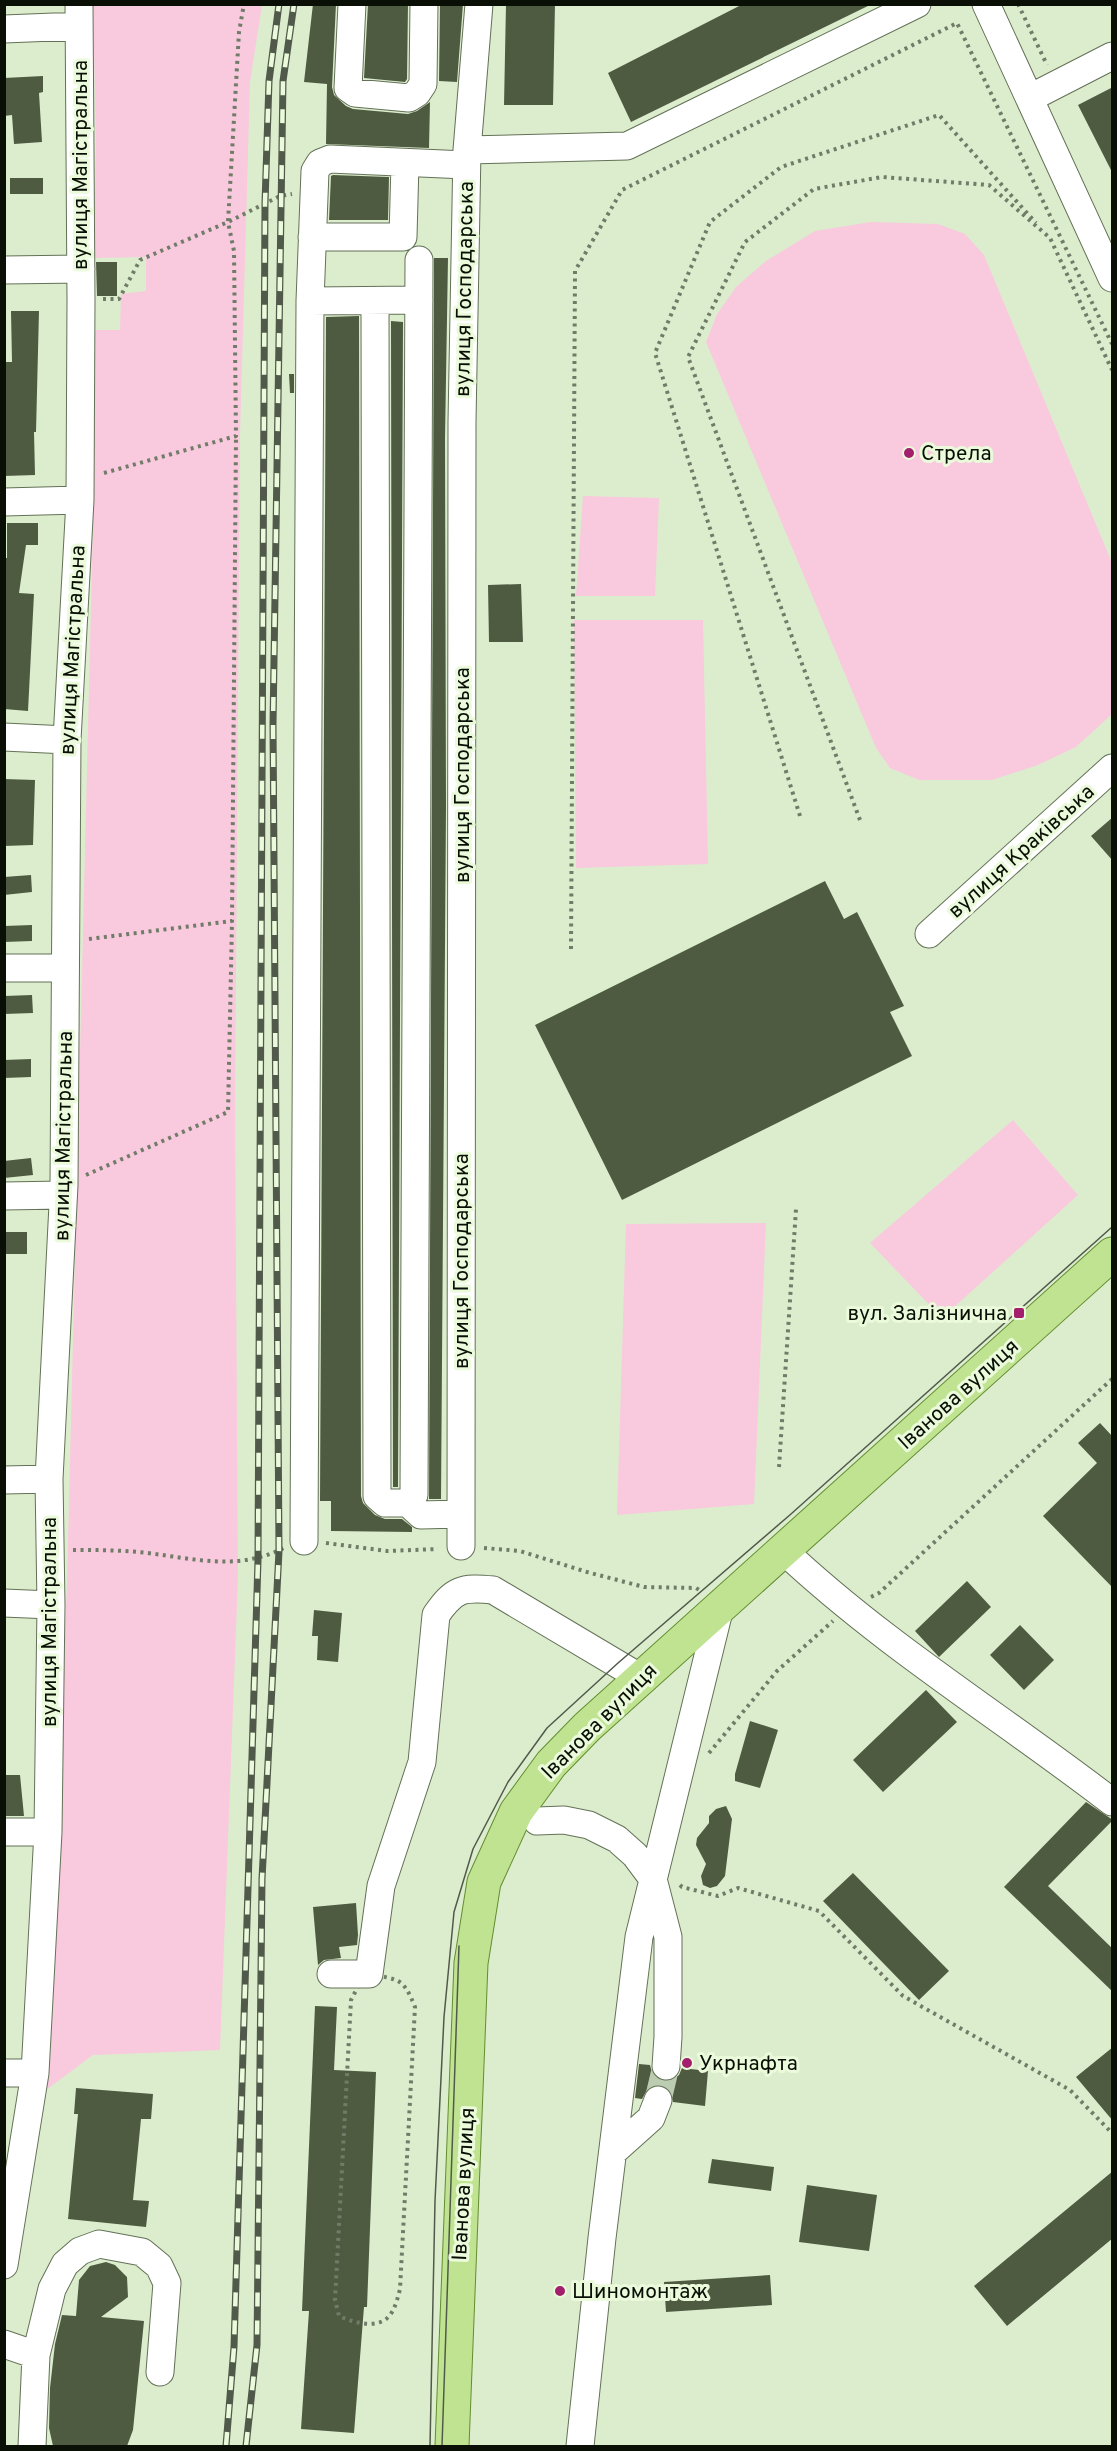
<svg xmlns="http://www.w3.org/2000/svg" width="1117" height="2451" font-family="Overpass,sans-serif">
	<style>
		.green { fill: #f9c9de }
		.building { fill: #4e5b41 }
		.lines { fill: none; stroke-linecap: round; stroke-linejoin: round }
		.minor-tunnel { stroke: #bcccb0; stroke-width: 27; stroke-dasharray: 27 14; stroke-linecap: butt }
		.minor-casing { stroke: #637156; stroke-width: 29 }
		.major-casing { stroke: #648d31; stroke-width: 35 }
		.path { stroke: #717c68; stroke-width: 4; stroke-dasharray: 3 4.5; stroke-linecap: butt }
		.minor { stroke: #fff; stroke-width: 27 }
		.major { stroke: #bfe391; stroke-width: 33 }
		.tram { stroke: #515a4a; stroke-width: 1.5 }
		.rail-casing { stroke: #515a4a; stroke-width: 7 }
		.rail { stroke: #eafadb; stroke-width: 4.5; stroke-dasharray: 14; stroke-linecap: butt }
		.poi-dot { fill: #a31f6d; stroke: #eafadb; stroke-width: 2 }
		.labels { text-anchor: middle; stroke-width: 6; stroke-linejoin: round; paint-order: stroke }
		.street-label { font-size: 21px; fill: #0a0f06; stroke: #eafadb }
		.poi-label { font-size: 21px; fill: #0a0f06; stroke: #eafadb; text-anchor: start }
	</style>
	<rect width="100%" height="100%" fill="#dcedce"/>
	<path class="green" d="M93,5H262L250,82L240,435L235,1113L238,1576L220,2050L93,2055L42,2093L50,2065L67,1583L94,484V330H120L121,294L146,291V257L94,258L96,140Z
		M871,222L938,224L965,234L984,255L1112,563V714L1076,747L1038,765L992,780H919L890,768L876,748L706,342L717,314L736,287L766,261L815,231Z
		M583,496L659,498L655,596H576Z
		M574,620H703L708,864L576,868Z
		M1013,1120L1078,1195L942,1318L870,1243Z
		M766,1223L754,1504L617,1515L626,1224Z"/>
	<path class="building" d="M313,4H336L332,87L334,95L346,106L353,109L408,114L417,111L430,102L429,148L326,144L327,84L304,82Z
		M368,4H408L407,79L405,82L364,78Z
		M440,4H463L457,82L439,81Z
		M506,4H555L553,105H504Z
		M743,4H872L631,122L608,73Z
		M43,76V92L39,93L42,142L14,144L12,115L4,116V78Z
		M1113,87V174L1078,105Z
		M333,175L389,177L388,220H329L331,176Z
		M10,178H43V194H10Z
		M434,258H448L445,438L446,807L441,1499H429Z
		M96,262H117V296H97Z
		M11,311H39L36,432H34L35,475L4,476V362H12Z
		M359,316L361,1496L363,1503L375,1515L385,1519H402L412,1527V1532L331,1531V1501H320L326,317Z
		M391,321L403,322L398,1487H393Z
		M289,374H294V393H290Z
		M7,523H38V545H26L19,593L34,594L28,711L4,709V558H7Z
		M521,584L523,642H489L488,585Z
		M4,779L35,780L33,845L4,846Z
		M1113,817V861L1091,836Z
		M31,875L32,892L4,895V877Z
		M825,881L844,919L857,912L904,1006L890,1012L912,1056L622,1200L535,1025Z
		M32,925V941L4,942V926Z
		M32,995L33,1013L4,1014V996Z
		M31,1059V1077L4,1078V1060Z
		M31,1158L33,1175L4,1178V1161Z
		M4,1232H27V1254H4Z
		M1100,1423L1113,1437V1588L1043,1516L1097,1463L1078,1443Z
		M967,1581L991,1607L939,1657L915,1631Z
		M314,1610L342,1613L338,1662L317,1660L318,1636H312Z
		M1020,1625L1054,1660L1024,1690L990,1655Z
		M926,1690L957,1722L883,1792L853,1760Z
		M750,1721L778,1730L760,1788L735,1781V1774Z
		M4,1775H20L24,1816H4Z
		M1086,1802L1113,1820L1048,1886L1113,1949V1992L1004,1887Z
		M726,1806L732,1819L725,1876L717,1886L710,1888L703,1885L701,1876L706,1864L696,1845L697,1838L709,1823V1816L716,1809Z
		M853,1873L949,1971L919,2000L823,1901Z
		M356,1903L358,1935L357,1945L339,1947L341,1958L324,1960L318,1965L313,1907Z
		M315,2006L337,2007L334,2070L376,2072L367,2307H364L354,2433L301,2429L309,2311H302Z
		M1113,2047V2121L1076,2077Z
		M639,2064L650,2065L652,2073L658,2079L664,2082L673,2080L679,2075L682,2068L708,2071L705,2106L673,2102L670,2090L664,2086L656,2084L648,2088L642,2099L635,2098Z
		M76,2088L153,2094L151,2119H141L133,2200L149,2201L146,2227L68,2219L78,2114H74Z
		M712,2159L774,2167L771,2191L708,2183Z
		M1113,2171V2238L1007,2326L974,2286Z
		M807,2185L877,2195L869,2251L799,2242Z
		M106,2262L115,2265L127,2277L128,2297L101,2317L144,2321L133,2430L127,2446H53L49,2428L50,2388L55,2344L62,2315L76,2316L79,2280L90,2266Z
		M770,2275L772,2305L666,2312L664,2282Z"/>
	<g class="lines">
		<path class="minor-tunnel" d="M658,2100L666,2066"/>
		<defs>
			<path id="minor" d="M352,4L348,88L355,93L409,98L417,93L423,84L424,4
				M986,4L1112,278
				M4,29L79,26
				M1030,98L1112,56
				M467,150L627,146L917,4
				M312,237H403L405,163
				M4,270L81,269
				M310,301L315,171L320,163L330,159L466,165
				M375,301L377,1496L385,1503H408L414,1495L419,260
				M4,502L80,500
				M4,737L67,740
				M929,934L1112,768
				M4,968H65
				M4,1196L63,1195
				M4,1480L49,1479
				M408,1503L421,1515L460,1514
				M304,1541L310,301L419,300
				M461,1546L462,422L467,150L479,4
				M783,1550C884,1645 1003,1718 1112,1802
				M4,1603L51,1605
				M537,1821L564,1820L589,1825L617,1839L635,1855L653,1879L668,1937V2037L666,2066
				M4,1832H48
				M331,1974H369L381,1886L422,1762L436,1615C454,1589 462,1587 493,1590L641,1678
				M4,2073H35
				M613,2152L651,2118L658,2100
				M4,2265L35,2073L48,1832L51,1605L49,1479L64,1185L67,740L80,500L81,300L79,4
				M4,2344L36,2355L32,2446
				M36,2355L52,2289L65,2264L80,2251L99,2244L142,2252L159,2266L167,2283L160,2372
				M580,2446L602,2238L639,1937L720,1607"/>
			<path id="major" d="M452,2446L471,1963L484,1882L516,1812L551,1764L587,1727L1112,1254"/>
		</defs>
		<use href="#minor" class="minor-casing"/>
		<use href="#major" class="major-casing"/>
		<path class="path" d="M1018,4L1047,65
			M103,299H119L140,260L228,222L280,196L292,194
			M104,473L236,436L234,251L228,222L239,32L244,4
			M800,816L655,353L710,222L781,167L939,115L1036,223
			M860,820L688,357L745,242L814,189L882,177L989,185L1050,238L1112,370
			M89,939L232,921L236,436
			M571,949L575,271L622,190L957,23L1112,344
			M86,1175L228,1112L232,921
			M779,1467L796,1209
			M326,1543L387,1551L438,1549
			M484,1548L520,1551L587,1572L644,1587L696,1588L701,1591
			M73,1550C98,1550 123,1550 147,1553C197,1559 237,1571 284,1548
			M871,1597L879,1593L1112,1379
			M709,1753L777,1671L833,1621
			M680,1885L682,1887L718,1896L738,1888L819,1911L903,1996L1070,2090L1112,2133
			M369,1974C399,1980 403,1977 415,2007L400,2289C398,2297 396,2305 392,2312C382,2331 354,2323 339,2316L335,2300L351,2000L362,1979Z"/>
		<use href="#minor" class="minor"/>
		<use href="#major" class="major"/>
		<path class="tram" d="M430,2446L435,2201L444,2017L454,1912L473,1849L508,1782L547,1728L618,1663L791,1514L1112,1227
			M442,2446L459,1946"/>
		<defs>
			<path id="rail" d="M226,2446L234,2347L258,1560L265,203L269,81L279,4
				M246,2446L257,2345L262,1879L279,1551L273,725L283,81L294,4"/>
		</defs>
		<use href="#rail" class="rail-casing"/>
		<use href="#rail" class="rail"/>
	</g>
	<g class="poi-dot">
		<circle cx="909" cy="453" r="6"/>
		<rect x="1013" y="1307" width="12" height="12" rx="3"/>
		<circle cx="687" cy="2063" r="6"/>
		<circle cx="560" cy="2291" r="6"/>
	</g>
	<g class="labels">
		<g class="street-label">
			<text transform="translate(80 165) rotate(-90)" y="7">вулиця Магістральна</text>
			<text transform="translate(464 289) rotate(-89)" y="7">вулиця Господарська</text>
			<text transform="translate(72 650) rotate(-87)" y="7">вулиця Магістральна</text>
			<text transform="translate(462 775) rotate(-90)" y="7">вулиця Господарська</text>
			<text transform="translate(1021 851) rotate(-42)" y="7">вулиця Краківська</text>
			<text transform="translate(63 1136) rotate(-89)" y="7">вулиця Магістральна</text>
			<text transform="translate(461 1261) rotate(-90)" y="7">вулиця Господарська</text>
			<text transform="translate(958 1394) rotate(-42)" y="7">Іванова вулиця</text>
			<text transform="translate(49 1622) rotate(-90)" y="7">вулиця Магістральна</text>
			<text transform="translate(599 1721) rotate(-45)" y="7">Іванова вулиця</text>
			<text transform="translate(463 2184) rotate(-87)" y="7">Іванова вулиця</text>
		</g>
		<g class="poi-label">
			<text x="921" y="460">Стрела</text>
			<text x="1007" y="1320" text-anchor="end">вул. Залізнична</text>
			<text x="699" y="2070">Укрнафта</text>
			<text x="572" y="2298">Шиномонтаж</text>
		</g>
	</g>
	<rect width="1117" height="2451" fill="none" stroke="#0a0f06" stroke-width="12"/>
</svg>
